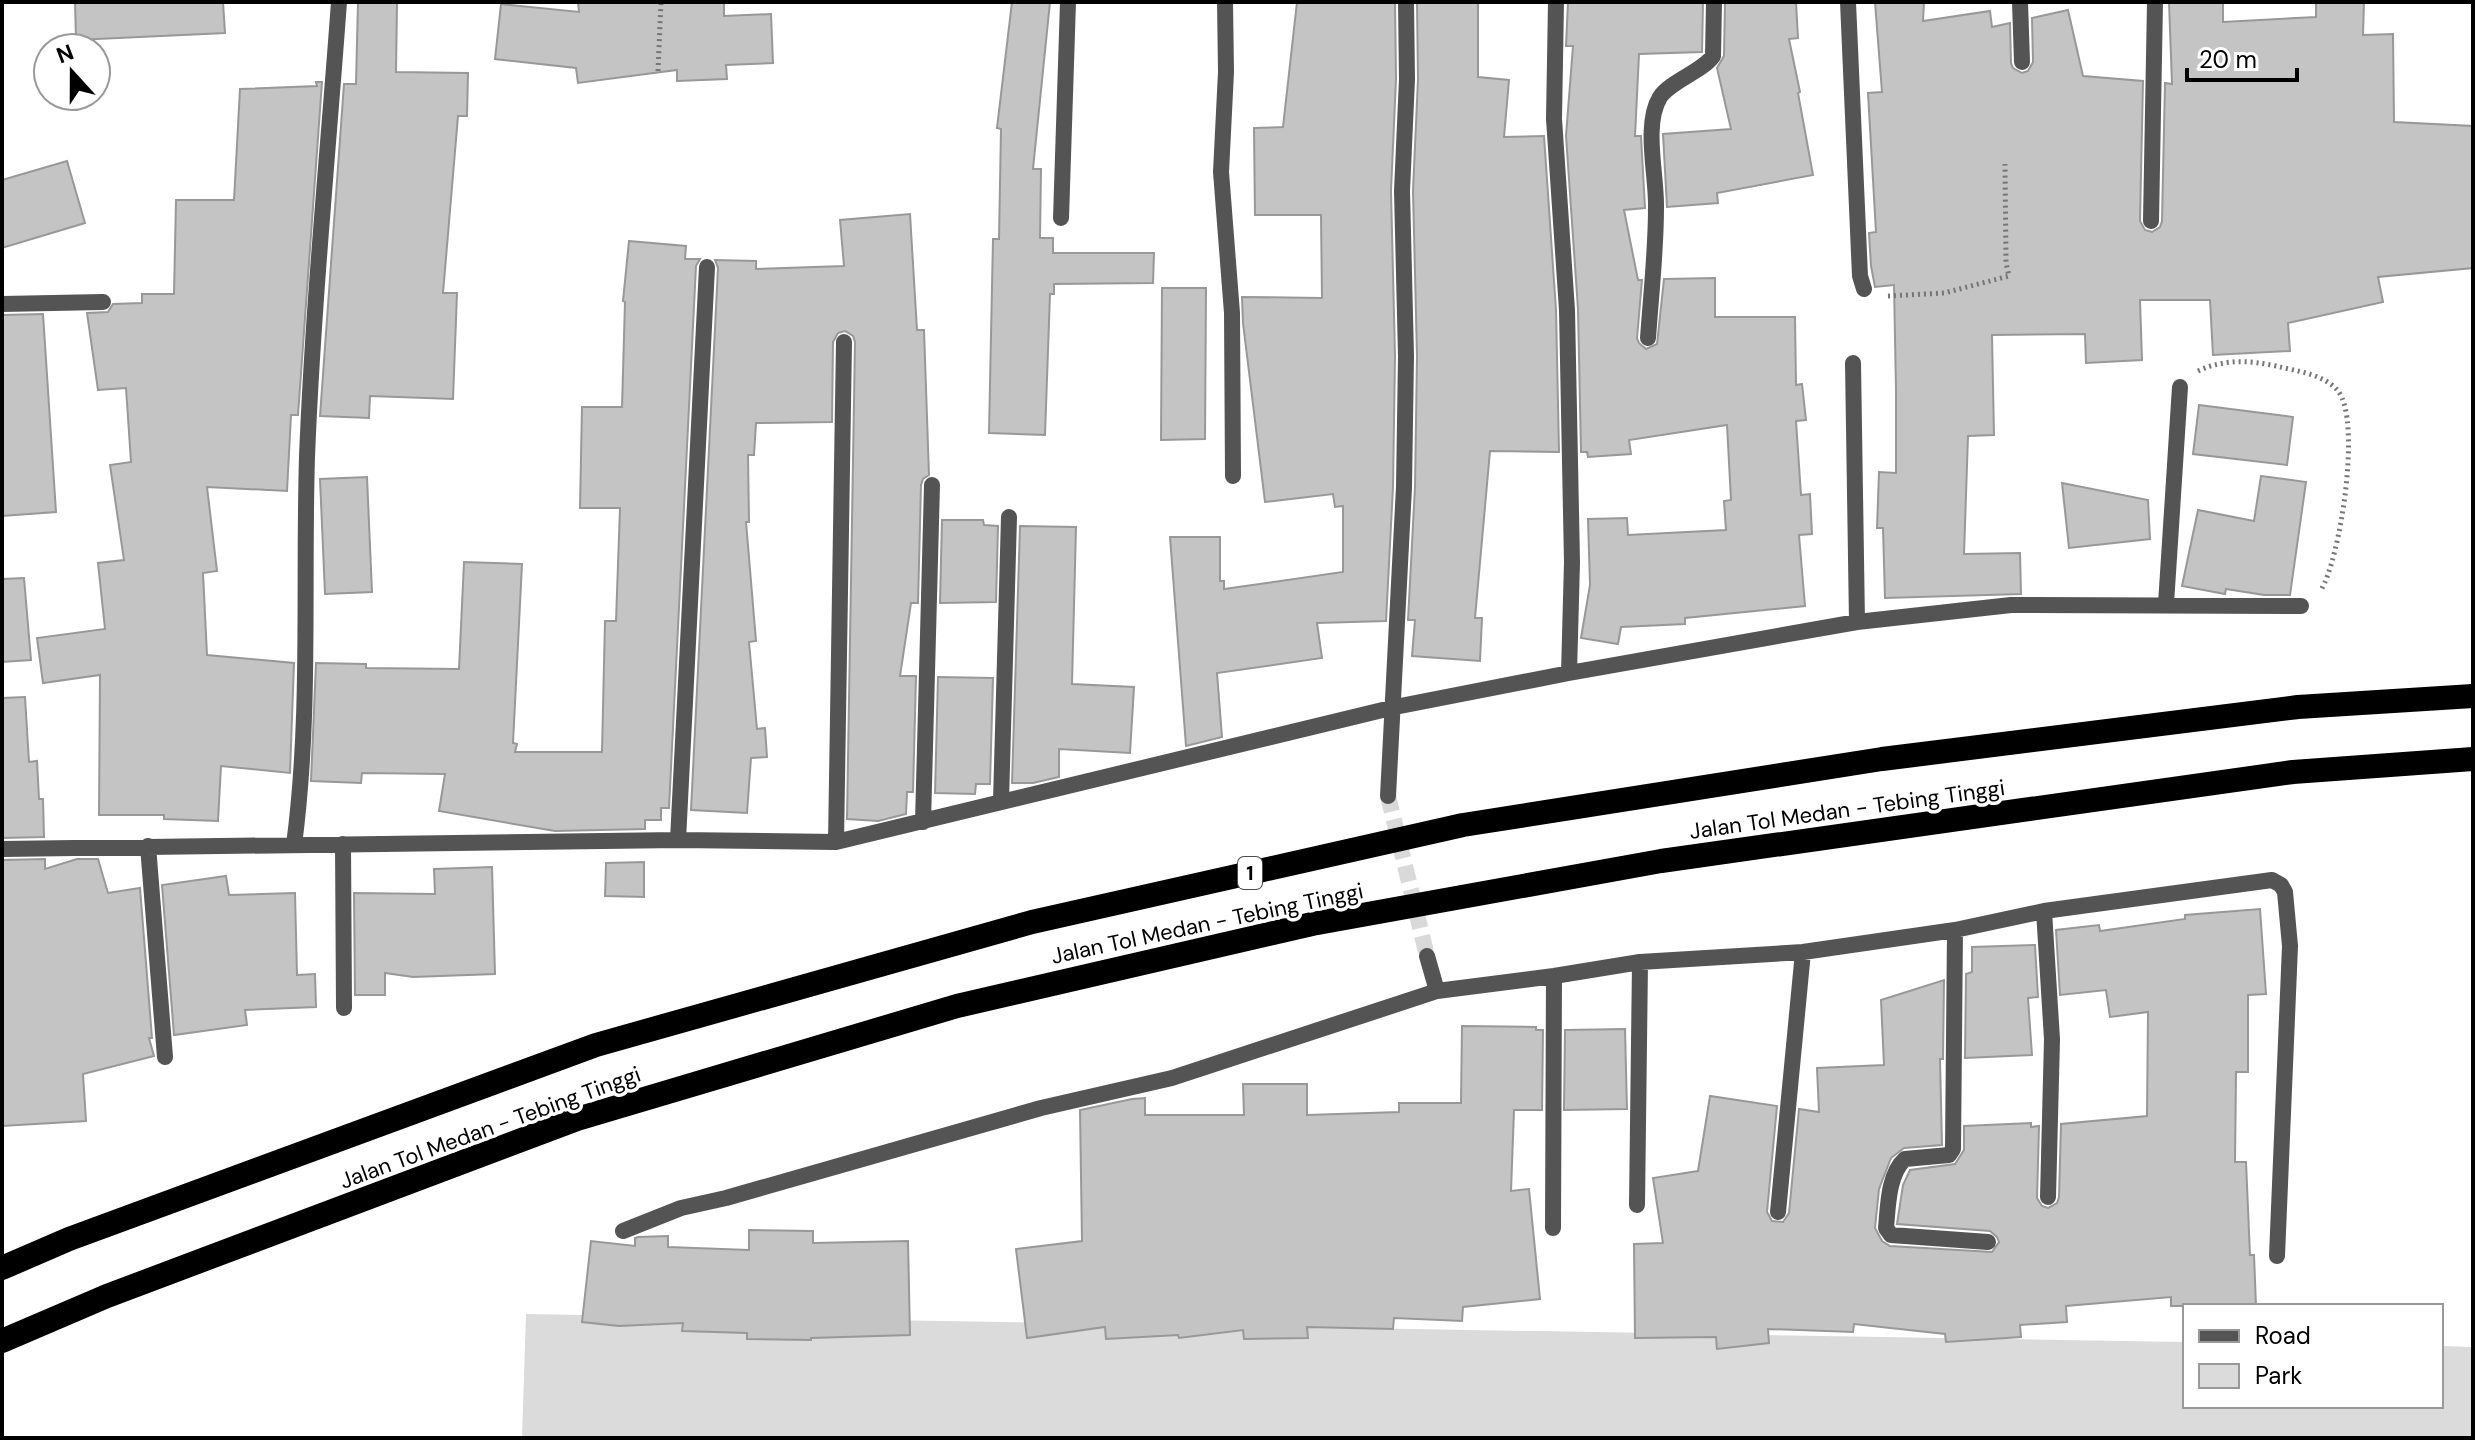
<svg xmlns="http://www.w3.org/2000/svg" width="2475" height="1440" font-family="'DM Sans',sans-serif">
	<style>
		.green { fill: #dbdbdb }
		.building { fill: #c4c4c4; stroke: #989898; stroke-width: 2 }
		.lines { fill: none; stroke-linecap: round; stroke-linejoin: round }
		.street-tunnel { stroke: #d9d9d9; stroke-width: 16; stroke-dasharray: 16 8; stroke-linecap: butt }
		.path { stroke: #767676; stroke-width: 5; stroke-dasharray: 2 4; stroke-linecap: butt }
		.street { stroke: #545454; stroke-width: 16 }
		.highway { stroke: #000; stroke-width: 24 }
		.labels { text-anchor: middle; stroke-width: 7; stroke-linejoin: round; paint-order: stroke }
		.shield { fill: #fff; stroke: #4c4c4c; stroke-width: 2 }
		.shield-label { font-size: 20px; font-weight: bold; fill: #000 }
		.street-label { font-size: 22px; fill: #000; stroke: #fff }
	</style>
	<rect width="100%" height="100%" fill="#fff"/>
	<path class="green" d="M526,1314L2185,1342V1406H2441V1346L2473,1347V1438H522Z"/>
	<path class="building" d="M75,2H223L225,33L76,40Z
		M358,2H397L396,72L468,73L467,116H458L443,293H457L453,399L370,396L369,418L320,416L344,84H356Z
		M578,2H724V16L771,14L773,63L726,65L727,79L677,81V70L578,83L576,68L495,59L501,4L579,12Z
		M1012,2H1050L1033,169H1041L1040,238H1053V253H1154L1153,283L1054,284V294H1050L1045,435L989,433L993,239H999L1001,129L997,128Z
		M1297,2H1395L1396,79L1391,191L1395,356L1393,487L1386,621L1317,623L1322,658L1217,673L1222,737L1186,746L1170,537H1220V581H1224V589L1343,572V506L1335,507L1333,494L1265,502L1243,323L1242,297L1322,298L1321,215H1255L1254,128L1283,127Z
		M1417,2H1478V77L1509,80L1504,137L1544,136L1556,310L1559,452L1490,451L1475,618H1482L1480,661L1412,656L1415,620H1408L1415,487L1417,356L1413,191L1418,79Z
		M1568,2H1703L1702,52L1639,54L1635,136H1641L1645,208L1624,210L1638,280H1642L1637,338L1639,343L1646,349L1657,344L1664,279L1715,278V317H1795L1796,385L1802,384L1806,420L1796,421L1801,495L1810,494L1812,534L1799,535L1805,606L1685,618V624L1621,627L1618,644L1581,638L1590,585L1588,519L1627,518L1628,535L1726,530L1724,501L1731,500L1727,425L1629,440L1631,454L1588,457L1587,452H1581L1578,309L1566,136L1573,46H1566Z
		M1725,2H1796L1798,38L1789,39L1800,92L1798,93L1813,175L1717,193L1718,203L1667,207L1663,134L1731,129L1717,68L1724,56Z
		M1875,2H1924L1923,21L1990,11L1992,27L2010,23L2011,63L2013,68L2022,73L2028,71L2033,62L2032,18L2068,10L2083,76L2143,81L2140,221L2145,230L2152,232L2160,227L2162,221L2165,83L2172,84L2169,2H2223V22L2316,17V2H2364L2363,35L2393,34L2394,122L2473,126V268L2378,277L2383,302L2288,323L2290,351L2213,355L2210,300H2140L2142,360L2086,363L2085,334L1992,335L1994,435L1968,436L1964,554L2020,553L2021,594L1885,598L1883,528H1877L1879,472L1896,473V390L1894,285L1875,287L1871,266L1869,233L1876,232L1868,93L1882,92Z
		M316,82H322L298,415H291L287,491L207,487L217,571L203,573L207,655L294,663L290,773L221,766L218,821L164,819V815H99L100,675L43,683L37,638L105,629L98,563L124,560L110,465L131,462L126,388L98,390L87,313L108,312L113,304L142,303V294H174L176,200H234L240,89L317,86Z
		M67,161L85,223L2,248V180Z
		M910,214L917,330H924L929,475L923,479L921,485L918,603H911L900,676H916L913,792H907L906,814L878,821L847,819L855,342L853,336L845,331L838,333L833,342L832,422L756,423L754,455H748L749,522H746L756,641L749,642L757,729L765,728L767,757L751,758L747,813L691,810L718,268L715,260L756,261V269L844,266L840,220Z
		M629,241L686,246L685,259H700L696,266L669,808H661V820H645V829L555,831L439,811L445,774L362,773L361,783L311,781L316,663L366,664V668L459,669L464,562L522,564L513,743L517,744L515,752H602L605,621H616L620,508H580L582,407H622L625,302L623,301Z
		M1162,288H1206L1205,439L1161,440Z
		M43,314L56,512L2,516V315Z
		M2199,405L2293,417L2287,465L2193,454Z
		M2261,476L2306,482L2290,595H2264L2226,589L2225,594L2182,586L2198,510L2254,521Z
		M367,477L372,592L325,594L320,479Z
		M2062,483L2148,500L2150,539L2069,548Z
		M942,520H983L984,525L998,526L996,602L940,603Z
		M1020,526L1076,527L1072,684L1134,687L1130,753L1059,749V777L1033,783H1012Z
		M24,578L31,660L2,662V579Z
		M938,677L993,678L990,784H976L975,794L935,793Z
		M25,697L29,762L37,761L39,799H43L44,837L2,838V698Z
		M45,859V869L77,859H98L108,893L140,888L152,1038H149L154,1056L83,1074L86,1121L2,1126V860Z
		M644,862V897L605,896L606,863Z
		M492,867L495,974L413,977L385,973V995H355L354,893L435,894L434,869Z
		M226,876L229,895L295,893L297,975L315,974L316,1007L245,1010L247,1025L174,1035L162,885Z
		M2260,909L2266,994L2248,995V1072H2236L2235,1162H2246L2250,1255H2254L2256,1306H2171V1297L2066,1306L2067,1322L2020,1325L2021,1337L1946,1342L1945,1334L1854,1324L1853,1332L1768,1329L1769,1343L1717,1349L1716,1337L1635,1338L1634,1244L1663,1243L1653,1178L1698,1171L1710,1096L1777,1106L1767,1212L1772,1221L1783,1222L1789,1213L1799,1109L1819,1112L1817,1068L1884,1065L1881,1000L1944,980L1943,1059H1940L1942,1145L1904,1148L1891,1158L1879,1189L1875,1228L1882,1241L1890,1246L1992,1252L1999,1242L1997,1237L1990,1231L1897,1224L1903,1185L1910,1170L1955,1164L1964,1150V1126L2031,1123V1127L2039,1126L2037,1198L2042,1206L2048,1208L2057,1203L2059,1197L2061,1124L2147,1116L2148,1012L2110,1017L2106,990L2060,995L2056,930L2099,925L2100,931L2185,919V915Z
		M2035,945L2038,997L2028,998L2032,1055L1965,1058L1966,974L1972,972V947Z
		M1462,1026L1536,1027V1030H1543L1542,1110H1514L1511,1191L1529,1189L1540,1299L1463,1307L1462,1321L1394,1318L1393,1329L1307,1327L1308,1338L1244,1339L1243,1330L1179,1338L1178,1335L1106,1339L1105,1327L1027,1338L1016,1249L1082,1241L1080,1110L1132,1099L1145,1098V1115H1244L1243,1084H1307V1115L1399,1112V1103H1461Z
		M1625,1029L1627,1109L1564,1110L1565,1030Z
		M749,1230L813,1231V1243L908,1241L910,1335L811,1338V1340L747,1339V1333L682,1331L683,1323L619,1326L582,1322L591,1241L635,1246V1238L638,1237L668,1236V1247L749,1250Z"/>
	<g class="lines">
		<path class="street-tunnel" d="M1388,796L1427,956"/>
		<path class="path" d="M658,71L661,2
			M1888,296L1944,293L2009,276L2006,263L2005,164
			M2198,371C2224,359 2248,360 2276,366C2296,371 2324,374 2338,391C2362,421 2340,559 2321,590"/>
		<path class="street" d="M1225,2L1226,72L1221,172L1232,313L1233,476
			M1556,2L1554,119L1567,310L1572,562L1569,673
			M1848,2L1860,276L1864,289
			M2020,2L2022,62
			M1061,218L1068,2
			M2151,221L2155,2
			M2,304L103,302
			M1648,338C1651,295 1656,251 1656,208C1657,176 1643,125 1660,97C1671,81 1703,71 1713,56L1714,2
			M1853,363L1857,622
			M2166,604L2180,387
			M1388,796L1404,487L1406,356L1402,191L1407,79L1406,2
			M1001,801L1009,517
			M923,822L932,485
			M678,840L707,267
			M836,842L844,342
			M343,844L344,1008
			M294,845C311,716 303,587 307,457C313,305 328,153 339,2
			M148,846L165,1057
			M2,849L678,840L836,842L1395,707L1569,673L1857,622L2011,605L2301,606
			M2044,911L2052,1039L2048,1197
			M1955,930L1953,1149L1949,1155L1905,1159C1888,1174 1888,1207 1886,1228L1891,1235L1988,1242
			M1427,956L1437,991
			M1637,1205L1640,962
			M1778,1212L1803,952
			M1553,1228L1554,976
			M623,1231L681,1208L726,1198L1041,1108L1172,1078L1437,991L1554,976L1640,962L1803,952L1955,930L2044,911L2272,880L2281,885L2285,892L2290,946L2277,1256"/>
		<path class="highway" d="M2,1268L69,1239L596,1045L1032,922L1463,825L1882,759L2298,707L2473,696
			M2,1341L107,1296L577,1119L957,1006L1312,924L1661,861L2293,772L2473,759"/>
	</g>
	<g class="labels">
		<rect class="shield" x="1238" y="857" width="24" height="32" rx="6"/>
		<g class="shield-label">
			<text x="1250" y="880">1</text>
		</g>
		<g class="street-label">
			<text transform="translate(1847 809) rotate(-8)" y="8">Jalan Tol Medan - Tebing Tinggi</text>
			<text transform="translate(1207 923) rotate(-12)" y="8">Jalan Tol Medan - Tebing Tinggi</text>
			<text transform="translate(490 1127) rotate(-20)" y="8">Jalan Tol Medan - Tebing Tinggi</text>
		</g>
	</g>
	<rect width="2475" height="1440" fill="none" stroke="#000000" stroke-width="8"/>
	<rect x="2183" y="1304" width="260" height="104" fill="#ffffff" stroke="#999999" stroke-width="2"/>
	<rect x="2199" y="1330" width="40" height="12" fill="#545454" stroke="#999999" stroke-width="2"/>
	<text x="2255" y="1344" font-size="24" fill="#000000">Road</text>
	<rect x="2199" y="1364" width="40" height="24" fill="#dbdbdb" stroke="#999999" stroke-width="2"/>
	<text x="2255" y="1384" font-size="24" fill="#000000">Park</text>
	<g transform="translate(72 72) rotate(339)"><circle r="38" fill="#ffffff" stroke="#999999" stroke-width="2"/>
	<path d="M0-6L14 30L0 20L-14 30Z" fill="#000000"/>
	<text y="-12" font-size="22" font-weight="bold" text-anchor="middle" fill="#000000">N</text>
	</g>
	<path d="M2187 68v12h110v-12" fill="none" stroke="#000000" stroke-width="4"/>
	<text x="2199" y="68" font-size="24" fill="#000000" stroke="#ffffff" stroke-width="6" paint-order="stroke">20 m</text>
</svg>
